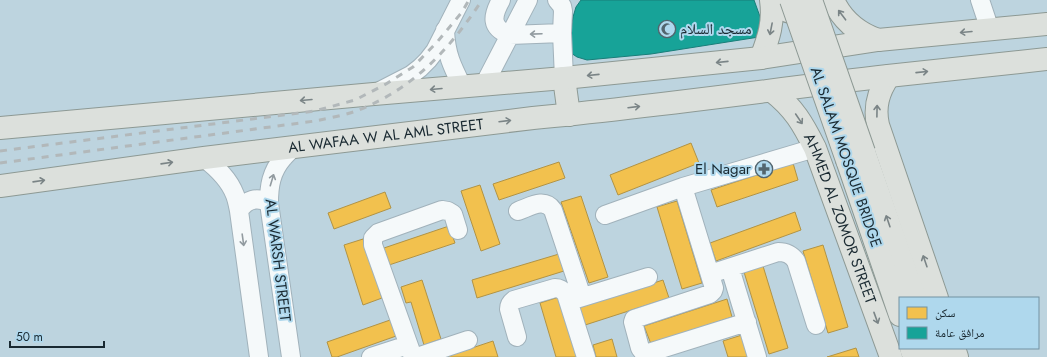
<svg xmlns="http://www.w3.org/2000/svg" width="1047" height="357" font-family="Jost,'Noto Naskh Arabic',sans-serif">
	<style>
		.homes { fill: #f2c14e; stroke: #b19345 }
		.public { fill: #17a398; stroke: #187e79 }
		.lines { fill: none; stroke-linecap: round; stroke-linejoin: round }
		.minor-casing { stroke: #a1b2bb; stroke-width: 20 }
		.major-casing { stroke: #8d9994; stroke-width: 24 }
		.minor { stroke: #f5f9fa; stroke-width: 18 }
		.major { stroke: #dce0dc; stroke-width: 22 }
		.rail { stroke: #b2b8ba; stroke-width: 3; stroke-dasharray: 7 7; stroke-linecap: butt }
		.major-bridge-casing { stroke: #8d9994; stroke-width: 24; stroke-linecap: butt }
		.major-bridge { stroke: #dce0dc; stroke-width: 22 }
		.oneway { stroke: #7a8486 }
		.oneway2 { stroke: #929ba0 }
		.labels { text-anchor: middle; stroke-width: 4; stroke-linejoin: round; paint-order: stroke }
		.poi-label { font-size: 15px; fill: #192931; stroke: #afd8ed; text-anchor: start }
		.street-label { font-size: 15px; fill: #192931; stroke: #afd8ed }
	</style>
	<rect width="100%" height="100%" fill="#bdd4df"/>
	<path class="homes" d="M691,143L699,163L618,195L610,175Z
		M559,162L565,178L499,200L493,184Z
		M793,163L798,180L717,207L711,190Z
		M480,185L500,244L481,251L461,191Z
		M385,192L391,208L334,229L328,213Z
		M581,196L608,277L589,283L561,202Z
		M677,201L702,283L682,289L657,207Z
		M795,212L801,230L716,261L710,243Z
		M449,226L455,243L386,266L381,249Z
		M363,239L382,298L363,305L344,245Z
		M823,245L848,327L828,333L803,251Z
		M559,254L564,271L477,298L472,280Z
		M763,266L788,348L769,354L744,272Z
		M422,280L441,339L424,345L411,302L406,303L401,287Z
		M663,280L669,298L582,326L576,308Z
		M559,297L577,357H556L540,303Z
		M727,299L732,317L651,344L644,326Z
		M393,319L399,335L337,357H332L327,342Z
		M742,335L749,357H728L723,341Z
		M612,339L617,357H596L593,345Z
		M493,341L498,357H445Z
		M856,348L859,357H827Z"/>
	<path class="public" d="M581,0H754L763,25L759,37L651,54L587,60L577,57L571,53L570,38L573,17L576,7Z"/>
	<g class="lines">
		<defs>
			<path id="minor" d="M501,0C492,16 490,28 510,35L562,33
				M557,0L562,6L563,11L562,33L564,78
				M980,0L990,30
				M445,30C446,54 452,66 462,86
				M484,85L528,0
				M378,92L411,75L420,68L428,60L435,51L461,0
				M204,158C217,168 229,179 235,195C237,200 238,206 239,211L259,357
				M683,187L714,288L713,291L710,294L634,319L633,322L640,348L643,352L648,353L747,322
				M239,211C246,199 257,196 269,203
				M518,211C530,207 544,197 553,210L582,297
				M605,215L683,187L815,148
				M730,268L757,357
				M710,274L778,252C786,252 791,254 796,261L816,325
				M570,301L648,277
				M517,337L509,309C509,305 510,303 514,300L555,288C560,288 563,290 566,294L586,357
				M291,357L269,203C269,186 271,172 283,158C286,154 291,150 294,147
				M371,357L408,345
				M413,357L373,245V238L378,233L442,210L448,211L453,214L458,230
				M417,357L468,340"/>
			<g id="major">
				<path d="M772,0C787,17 811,18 826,0"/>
				<path d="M833,0C842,20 858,33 878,40"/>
				<path d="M761,58C769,37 774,22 771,0"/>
				<path d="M889,76C878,92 874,107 878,125L937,298"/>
				<path d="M564,78L569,115"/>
				<path id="s1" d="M772,91C794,108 803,124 815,148L891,357"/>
				<path d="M0,128L374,94L564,78L761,58L878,40L1047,24"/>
				<path d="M864,152L915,298"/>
				<path d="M847,160L900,315"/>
				<path id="s2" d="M0,186L204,158L533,118C651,107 769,90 888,76C941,70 994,65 1047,59"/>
				<path d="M911,348L914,357"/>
				<path d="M932,348L935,357"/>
				<path d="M954,348L957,357"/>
			</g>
		</defs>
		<use href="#minor" class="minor-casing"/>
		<use href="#major" class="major-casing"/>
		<use href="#minor" class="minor"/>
		<use href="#major" class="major"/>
		<path class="rail" d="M0,151L315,111L355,100L386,84L413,67L438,41L462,12L469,0
			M0,163L315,121C329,118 346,115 359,110C414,88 450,49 482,0"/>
		<defs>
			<path id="major-bridge" d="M791,0L847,160
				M811,0L864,152"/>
		</defs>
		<use href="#major-bridge" class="major-bridge-casing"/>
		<use href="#major-bridge" class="major-bridge"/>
	</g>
	<defs><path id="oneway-shaft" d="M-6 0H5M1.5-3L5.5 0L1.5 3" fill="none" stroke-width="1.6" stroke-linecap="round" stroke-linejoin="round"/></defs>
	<g class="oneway">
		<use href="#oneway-shaft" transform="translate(842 15) rotate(-127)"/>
		<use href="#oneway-shaft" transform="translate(771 29) rotate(101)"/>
		<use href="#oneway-shaft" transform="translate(966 32) rotate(175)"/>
		<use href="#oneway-shaft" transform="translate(722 62) rotate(174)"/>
		<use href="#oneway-shaft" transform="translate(922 72) rotate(-6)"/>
		<use href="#oneway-shaft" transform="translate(593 75) rotate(174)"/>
		<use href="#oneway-shaft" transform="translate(436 89) rotate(175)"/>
		<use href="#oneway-shaft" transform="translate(306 100) rotate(175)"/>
		<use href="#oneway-shaft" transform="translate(634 107) rotate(-7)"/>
		<use href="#oneway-shaft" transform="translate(877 111) rotate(-89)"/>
		<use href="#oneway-shaft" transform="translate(799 119) rotate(56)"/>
		<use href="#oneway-shaft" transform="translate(505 121) rotate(-7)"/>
		<use href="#oneway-shaft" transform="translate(167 163) rotate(-8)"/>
		<use href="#oneway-shaft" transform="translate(39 181) rotate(-8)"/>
		<use href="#oneway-shaft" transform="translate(888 221) rotate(-109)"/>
		<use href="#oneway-shaft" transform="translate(925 261) rotate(-109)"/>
		<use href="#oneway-shaft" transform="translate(876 318) rotate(70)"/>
	</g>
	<g class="oneway2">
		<use href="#oneway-shaft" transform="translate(536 34) rotate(178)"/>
		<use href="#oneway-shaft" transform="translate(272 180) rotate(-73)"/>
		<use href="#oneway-shaft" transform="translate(243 240) rotate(82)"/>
	</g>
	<defs>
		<symbol id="mosque-ring" viewBox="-11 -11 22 22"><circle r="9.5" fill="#afd8ed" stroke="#52656e" stroke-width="1.5"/><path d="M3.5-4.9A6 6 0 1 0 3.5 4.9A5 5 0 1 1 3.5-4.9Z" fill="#52656e"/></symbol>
		<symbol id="pharmacy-ring" viewBox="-11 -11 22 22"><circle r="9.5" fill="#afd8ed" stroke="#52656e" stroke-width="1.5"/><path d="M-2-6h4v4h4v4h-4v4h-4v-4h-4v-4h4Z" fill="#52656e"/></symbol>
	</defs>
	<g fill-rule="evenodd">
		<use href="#mosque-ring" x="657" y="19" width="20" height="20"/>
		<use href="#pharmacy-ring" x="754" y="159" width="20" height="20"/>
	</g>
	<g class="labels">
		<g class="poi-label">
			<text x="680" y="34">مسجد السلام</text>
			<text x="751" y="174" text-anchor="end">El Nagar</text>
		</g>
		<g class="street-label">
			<text dy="5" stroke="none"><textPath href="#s2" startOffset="389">AL WAFAA W AL AML STREET</textPath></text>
			<text transform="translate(846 157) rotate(71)" y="5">AL SALAM MOSQUE BRIDGE</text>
			<text dy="5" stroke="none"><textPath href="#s1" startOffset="147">AHMED AL ZOMOR STREET</textPath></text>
			<text transform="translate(278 260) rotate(83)" y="5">AL WARSH STREET</text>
		</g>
	</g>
	<rect x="899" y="297" width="140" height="52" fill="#afd8ed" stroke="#7392a2"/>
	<rect x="907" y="307" width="20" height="12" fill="#f2c14e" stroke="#7392a2"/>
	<text x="935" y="317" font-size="12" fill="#192931">سكن</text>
	<rect x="907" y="327" width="20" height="12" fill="#17a398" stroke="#7392a2"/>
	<text x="935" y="337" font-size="12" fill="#192931">مرافق عامة</text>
	<path d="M10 341v6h94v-6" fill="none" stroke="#192931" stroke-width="2"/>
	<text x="16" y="341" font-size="12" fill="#192931" stroke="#afd8ed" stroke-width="3" paint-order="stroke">50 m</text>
</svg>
